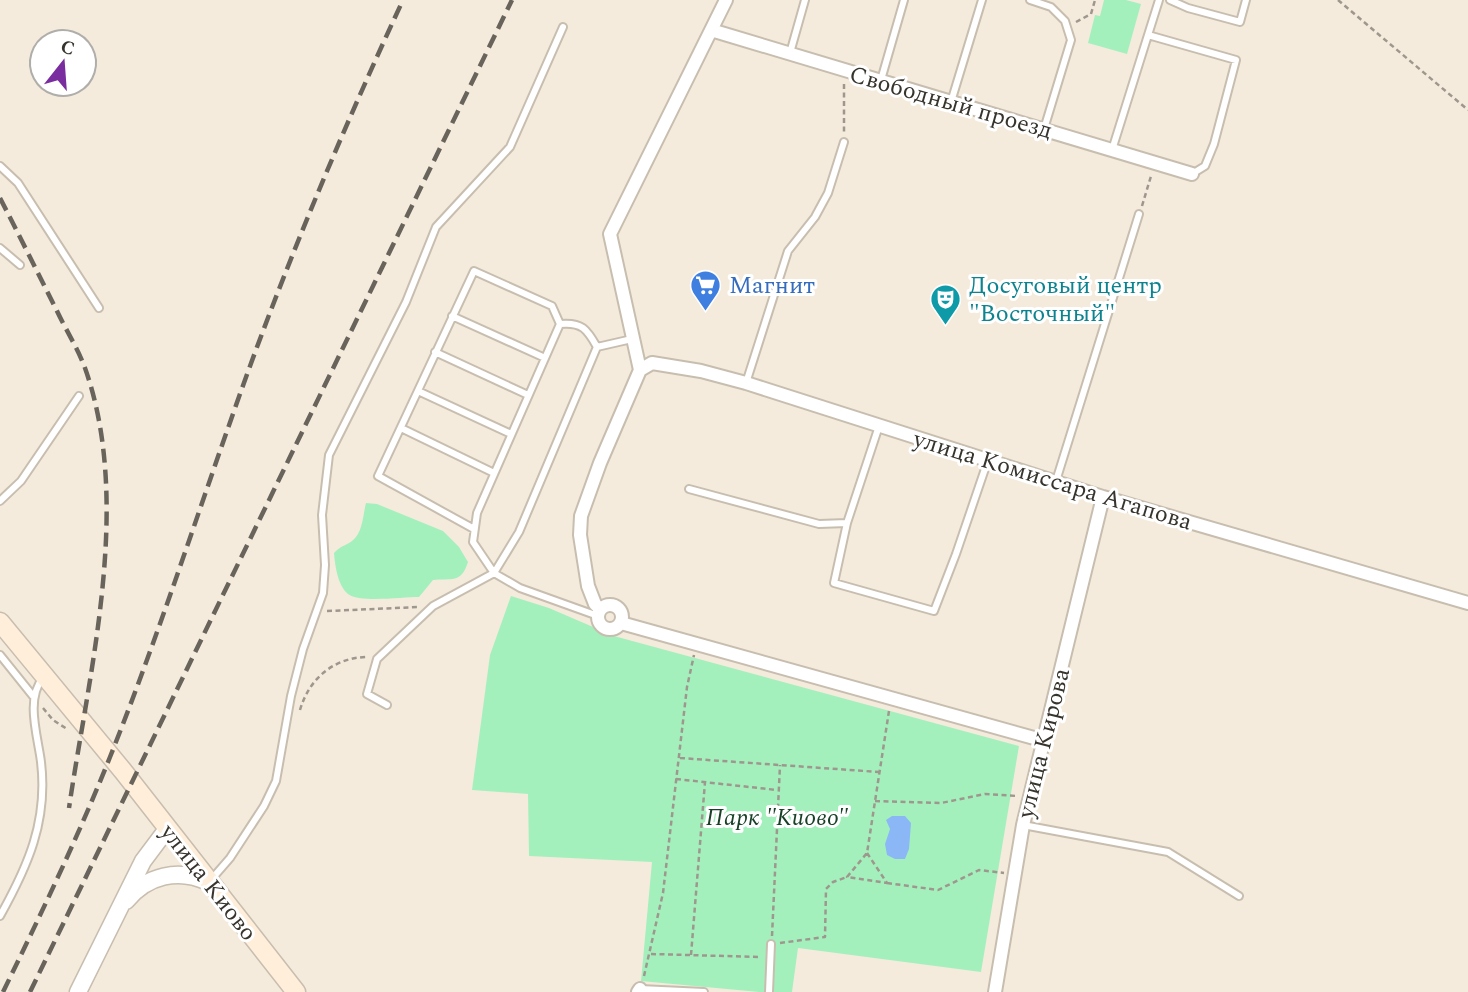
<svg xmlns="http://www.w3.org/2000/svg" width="1468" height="992" font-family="Spectral,serif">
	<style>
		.green { fill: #a4f0bd }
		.water { fill: #8cb7f7 }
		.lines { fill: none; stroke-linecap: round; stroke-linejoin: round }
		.service-casing { stroke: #c8beb0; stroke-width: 10 }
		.minor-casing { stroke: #c8beb0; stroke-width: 16 }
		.tertiary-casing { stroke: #c8beb0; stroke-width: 19 }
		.secondary-casing { stroke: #c8beb0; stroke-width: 21 }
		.path { stroke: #9e978d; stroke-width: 2.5; stroke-dasharray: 5 3.5; stroke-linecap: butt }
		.service { stroke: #fff; stroke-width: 6 }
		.minor { stroke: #fff; stroke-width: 12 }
		.tertiary { stroke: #fff; stroke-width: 16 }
		.secondary { stroke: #ffeed9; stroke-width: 18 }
		.rail { stroke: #68635b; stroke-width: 4.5; stroke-dasharray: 14 7; stroke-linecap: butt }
		.labels { text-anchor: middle; stroke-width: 6; stroke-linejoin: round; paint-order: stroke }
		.street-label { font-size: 24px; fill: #37342e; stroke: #fff }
		.shop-label { font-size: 24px; fill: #366cbe; stroke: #fff; text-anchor: start }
		.culture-label { font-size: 24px; fill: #0d838f; stroke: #fff; text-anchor: start }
		.park-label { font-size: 24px; font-style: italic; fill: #184128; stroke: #fff }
	</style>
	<rect width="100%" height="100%" fill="#f5ebdc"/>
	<path class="green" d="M1104,0H1126L1141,4L1127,54L1088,43L1095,15L1100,16Z
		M366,503L377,504L443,531L459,547L468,562C461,584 452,578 433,580L419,597C403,597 359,603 348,594C338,586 335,566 334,553C340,546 345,546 352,541C363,533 363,514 366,503Z
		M511,596L549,608L614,636L1019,746L981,972L798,948L792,992H759L641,981L652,862L529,856L528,794L472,790L490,655Z"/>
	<path class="water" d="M892,816H905L911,823L909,849L905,859H895L887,855L885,844L890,829L886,820Z"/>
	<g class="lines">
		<defs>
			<path id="service" d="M1030,0L1051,7L1065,21L1071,40L1044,129
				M1170,0L1188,8L1240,22L1246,0
				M1148,35L1159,0
				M790,53L805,0
				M881,80L904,0
				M951,102L982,0
				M1112,150L1148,35L1236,60L1214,144L1205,166L1192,174
				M0,166L18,183L99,308
				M0,248L20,265
				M452,316L545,358
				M560,324C582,322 587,329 597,347
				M435,352L528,395
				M746,383L788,251L815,217L828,193L844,142
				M418,391L511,434
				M401,428L494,473
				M1056,481L1139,214
				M689,489L819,524L847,523L879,426
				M0,501L21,481L79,396
				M847,523L834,583L934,611L956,554L988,460
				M474,529L378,476L474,271L552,306L560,324
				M598,616L520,588L494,573L519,532L597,347L632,339
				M0,655L33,696
				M387,705L367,694L377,659L433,606L494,573L473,542L477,513L560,324
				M1023,825L1168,852L1239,896
				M210,881L230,858L264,806L276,781L291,696L303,649L323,593L325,565L322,515L329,455L406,302L436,227L510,147L563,27
				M0,916C28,866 48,821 41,762C38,737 25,699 43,678
				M640,989L704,992
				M769,992L771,944"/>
			<path id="minor" d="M711,30L1192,174
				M640,370L652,363L701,371L746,383L1103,497L1468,603
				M598 617a12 12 0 1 1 24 0a12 12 0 1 1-24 0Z
				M600,609L595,604L588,586L580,535L581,516L600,463L640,370L610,234L726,0
				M621,623L1045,741
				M638,992L640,989
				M995,992L1023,825L1103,497"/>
			<path id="tertiary" d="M126,901C147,875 179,868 208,882
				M78,992L143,861L167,829"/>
			<path id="secondary" d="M0,622L123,771L296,992"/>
		</defs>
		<use href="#service" class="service-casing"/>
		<use href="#minor" class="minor-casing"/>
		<use href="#tertiary" class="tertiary-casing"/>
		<use href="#secondary" class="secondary-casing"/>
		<path class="path" d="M1338,0L1468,110
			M1076,22L1091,14L1095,0
			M844,84V134
			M1142,206L1151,176
			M327,611L418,607
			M43,708L53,720L67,729
			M300,710C309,679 333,658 366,657
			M680,758L879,772
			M676,779L777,790
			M875,801L941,803L985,794L1017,796
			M867,853L887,883L847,877L867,853L889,711
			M887,883L938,890L979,870L1004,873
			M772,936L780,765
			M780,943L825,937L826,889L833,882L847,877
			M651,954L760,957
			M691,955L705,782
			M644,976L663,893L687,687L694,655"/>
		<use href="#service" class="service"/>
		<use href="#minor" class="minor"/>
		<use href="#tertiary" class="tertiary"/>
		<use href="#secondary" class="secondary"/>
		<path class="rail" d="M0,198C19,235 38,273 57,311C66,330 78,349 85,368C133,504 89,671 69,808
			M3,992C41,914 78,837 110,757C164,622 207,483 257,347C301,229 350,114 403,0
			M30,992L512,0"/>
	</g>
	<defs>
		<symbol id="supermarket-pin" viewBox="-11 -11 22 30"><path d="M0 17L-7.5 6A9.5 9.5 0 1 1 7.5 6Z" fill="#3f7fe0" stroke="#fff"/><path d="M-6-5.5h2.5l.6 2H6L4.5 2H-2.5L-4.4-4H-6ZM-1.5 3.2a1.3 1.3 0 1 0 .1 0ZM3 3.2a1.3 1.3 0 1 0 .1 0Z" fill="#fff"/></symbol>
		<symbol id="theatre-pin" viewBox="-11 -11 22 30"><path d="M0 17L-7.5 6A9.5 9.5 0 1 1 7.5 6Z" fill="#0f9aa8" stroke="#fff"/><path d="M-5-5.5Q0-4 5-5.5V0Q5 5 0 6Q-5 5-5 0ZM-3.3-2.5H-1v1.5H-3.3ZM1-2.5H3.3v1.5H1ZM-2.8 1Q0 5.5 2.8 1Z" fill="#fff"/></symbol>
	</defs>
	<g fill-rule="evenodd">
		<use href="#supermarket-pin" x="688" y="268" width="35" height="47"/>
		<use href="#theatre-pin" x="928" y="282" width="35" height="47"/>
	</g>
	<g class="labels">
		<g class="street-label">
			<text transform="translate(951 102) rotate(16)" y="8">Свободный проезд</text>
			<text transform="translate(1053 480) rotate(17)" y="8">улица Комиссара Агапова</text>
			<text transform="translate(1043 743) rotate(-76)" y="8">улица Кирова</text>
			<text transform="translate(209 882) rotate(52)" y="8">улица Киово</text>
		</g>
		<g class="shop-label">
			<text x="729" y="293">Магнит</text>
		</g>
		<g class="culture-label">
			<text x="969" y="293">Досуговый центр<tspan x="969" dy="28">"Восточный"</tspan></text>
		</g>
		<g class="park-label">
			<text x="777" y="825">Парк "Киово"</text>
		</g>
	</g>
	<g transform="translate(63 63) rotate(17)"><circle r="33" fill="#ffffff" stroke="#afaeab" stroke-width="2"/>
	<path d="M0-5L12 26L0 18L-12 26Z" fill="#792d9e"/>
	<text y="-10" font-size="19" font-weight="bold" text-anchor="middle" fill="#37342e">С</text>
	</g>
</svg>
